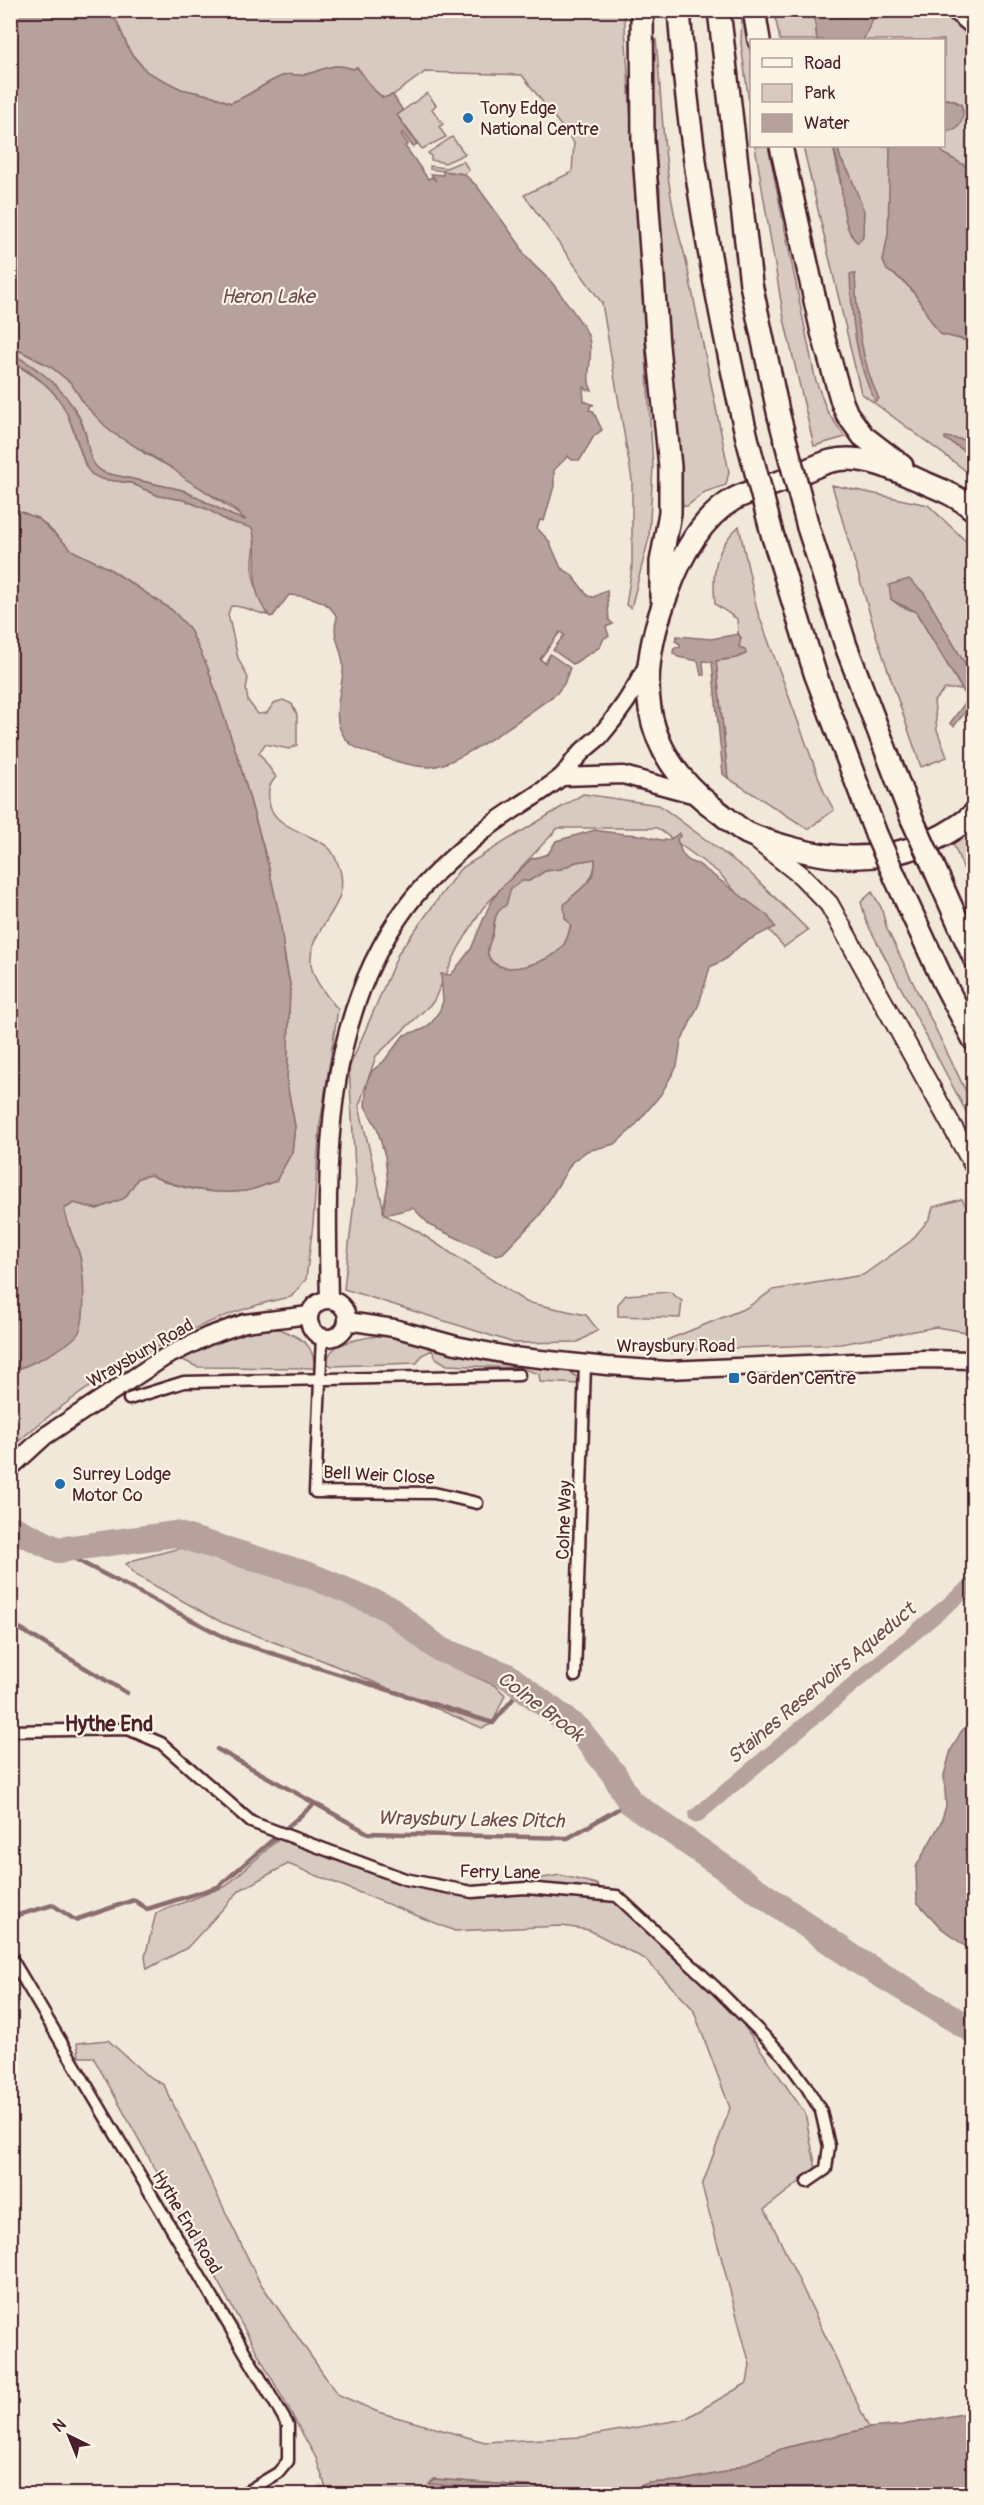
<svg xmlns="http://www.w3.org/2000/svg" width="984" height="2505" font-family="Pangolin,sans-serif">
	<style>
		.green { fill: #d8cac0; stroke: #917476; stroke-width: 1.5 }
		.water { fill: #b6a19c; stroke: #8b6d6f; stroke-width: 1.5; fill-rule: evenodd }
		.lines { fill: none; stroke-linecap: round; stroke-linejoin: round }
		.stream { stroke: #8b6d6f; stroke-width: 4.5 }
		.canal { stroke: #b6a19c; stroke-width: 15 }
		.river { stroke: #b6a19c; stroke-width: 26 }
		.street-casing { stroke: #4a1f2b; stroke-width: 15 }
		.secondary-casing { stroke: #4a1f2b; stroke-width: 21 }
		.primary-casing { stroke: #4a1f2b; stroke-width: 22 }
		.highway-casing { stroke: #4a1f2b; stroke-width: 26 }
		.street { stroke: #fcf5e5; stroke-width: 10 }
		.secondary { stroke: #fcf5e5; stroke-width: 16 }
		.primary { stroke: #fcf5e5; stroke-width: 18 }
		.highway { stroke: #fcf5e5; stroke-width: 21 }
		.highway-bridge-casing { stroke: #4a1f2b; stroke-width: 26; stroke-linecap: butt }
		.highway-bridge { stroke: #fcf5e5; stroke-width: 21 }
		.poi-dot { fill: #1f6fb2; stroke: #fcf5e5; stroke-width: 2 }
		.labels { text-anchor: middle; stroke-width: 4.5; stroke-linejoin: round; paint-order: stroke }
		.poi-label { font-size: 18px; fill: #4a1f2b; stroke: #fcf5e5; text-anchor: start }
		.street-label { font-size: 18px; fill: #4a1f2b; stroke: #fcf5e5 }
		.water-label { font-size: 20px; font-style: italic; fill: #704c53; stroke: #fcf5e5 }
		.quarter-label { font-size: 21px; font-weight: bold; fill: #4a1f2b; stroke: #fcf5e5 }
	</style>
	<rect width="100%" height="100%" fill="#f1e8da"/>
	<filter id="ink" filterUnits="userSpaceOnUse"><feTurbulence type="fractalNoise" baseFrequency=".0167" numOctaves="2"/><feDisplacementMap in="SourceGraphic" scale="12" xChannelSelector="R" yChannelSelector="G"/><feConvolveMatrix kernelMatrix="1 2 1 2 8 2 1 2 1" color-interpolation-filters="sRGB"/></filter>
	<g filter="url(#ink)">
		<path class="green" d="M106,11H624L653,466L649,538L631,608L626,605L632,567V480L602,303L524,195L572,172L574,143L522,75L425,72L393,95L384,98L374,90L357,67L353,69C330,61 324,71 303,75C297,76 290,73 285,75C265,82 250,96 231,103L213,96L181,89L147,72L130,52L117,22Z
			M742,11L751,57V118L741,44Z
			M774,11H814L817,40H780Z
			M875,11H973V170L944,154L938,146H944V132L956,129L963,111L961,104L953,100L944,99V40H863L875,15Z
			M656,39C663,111 663,187 685,256L729,472L726,485L705,492L687,506H683L660,230V190L655,160L653,41Z
			M427,93L436,105L432,109L443,124L439,127L446,137L422,149L397,115Z
			M452,137L465,154L445,163L431,160V156L428,153Z
			M755,146H768L815,378L827,411L845,437L814,446L784,319Z
			M803,146H833L851,236L850,174L841,160L837,146H890L889,234L883,261L887,270C920,289 919,306 940,334L973,342V441L945,438L973,456V476L861,393Z
			M463,161L469,170L464,174L430,169V166L446,168Z
			M10,346L51,367L71,383L85,405L144,453L172,468L248,521L233,516L183,490L105,473C86,464 90,446 84,429C82,421 76,410 71,404C58,387 29,364 11,353Z
			M11,361L46,384L57,395L65,407L86,467L101,479L131,483L159,496L184,500L209,510L227,521L252,527C258,546 251,557 253,574C254,588 262,602 267,615C254,612 245,606 231,606L228,614L238,658L248,678L246,689L248,701L258,714L267,713L274,703L283,700L292,704L297,715V745L289,749L265,744L259,753L276,777C268,786 268,790 269,802C272,828 312,833 329,848C332,851 336,859 338,864C355,907 309,924 311,962C311,978 328,998 338,1009L320,1125L313,1224L306,1279L291,1297C198,1314 81,1384 11,1448V1371L21,1368L81,1266L64,1209L74,1203L97,1209L125,1198L138,1178L150,1175C178,1189 214,1195 245,1191C255,1190 266,1184 276,1181L292,1152L295,1126L287,1084L290,984L268,864L239,761L207,666L189,628L172,610L108,568L73,551L39,519L11,508Z
			M832,485L928,505L973,548V678L924,593L891,599L900,606L916,612L962,689H945L934,701L937,730L947,757L921,767L877,638Z
			M739,526L757,610L824,792L834,810L808,829L728,778L716,661L736,658L737,645L741,638L738,633L737,619L715,604C712,573 714,549 739,526Z
			M583,794L659,805L748,871L808,930L784,947L719,873L657,828H558L482,909L458,949L433,1002L376,1056L359,1106L385,1215L417,1231L526,1302L586,1315L598,1330L578,1342L514,1343L344,1289L356,1184L349,1068L399,952L460,869Z
			M973,830V882L965,872L952,841Z
			M595,859C596,878 585,888 570,898C571,914 573,934 562,948C551,962 495,981 488,954C486,946 492,939 493,932C495,918 494,913 506,904L511,888L522,881H529L545,871L561,869L576,862Z
			M872,892L881,907L887,929L973,1106V1125L867,923L861,902Z
			M962,1199L973,1219V1333L936,1327L841,1344L684,1350L672,1353L667,1340L746,1308L773,1290L863,1275L911,1241L930,1218L933,1207Z
			M670,1292L682,1301L680,1318L618,1316V1304L626,1295Z
			M280,1329C302,1339 313,1342 315,1368L197,1367L179,1358L237,1331Z
			M388,1334L509,1362L568,1371L577,1377L579,1384L540,1382L539,1374L520,1368L447,1365L436,1358L432,1350L422,1355L417,1363L332,1366L328,1364C324,1340 370,1338 388,1334Z
			M192,1545L222,1548L342,1593L462,1671L496,1686L505,1695L492,1724L482,1728L324,1661L221,1622L137,1576L126,1564L134,1560Z
			M284,1834L300,1842L326,1843L393,1873L473,1890L560,1875L596,1884L698,1972L742,2023L805,2113L816,2169L765,2209L869,2428L784,2448L725,2472L680,2481L649,2483L616,2494H593L587,2491L434,2479L563,2494H328L316,2458L93,2057H79L77,2043L108,2040L145,2074L164,2085L259,2281L337,2394L378,2412L485,2442L581,2437L685,2419L747,2383L750,2365L702,2186L730,2108L693,2009L645,1959L589,1930L562,1926L455,1931L288,1864L240,1890L187,1948L147,1969L145,1957L156,1913L226,1886Z"/>
		<path class="water" d="M11,10L106,11L117,22L130,52L147,72L181,89L213,96L230,103C250,96 265,82 285,75C290,73 297,76 303,75C324,71 330,61 353,69L357,67L374,90L383,98L393,95L403,111L397,115L417,144L413,147L403,133L401,134L408,144L405,146L428,179L432,177L436,181L431,174L443,175V171L464,174L477,186L520,245C525,261 542,271 553,284C564,299 577,315 586,331C597,351 583,378 592,390H586L585,387L583,388L584,401L594,405H591L589,410L593,411L602,430L594,436L580,460H572L568,456L554,470V486L544,521L540,520L537,528L549,541L561,568L571,574L588,596L594,597L607,590L609,620L613,624L606,627L609,636L604,638L600,647L573,664L553,650L564,635L560,632L540,659L545,663L550,654L570,668L564,684L557,693C531,712 460,765 430,767C412,767 393,760 376,755C358,750 345,745 339,726C334,709 342,688 343,671C345,651 330,637 337,618C329,599 308,596 289,595L273,616L270,617C244,587 262,558 252,528L227,521L209,510L184,500L159,496L131,483L101,479L91,474L86,467C67,412 66,391 11,361V353C34,366 56,381 71,404C76,411 81,421 84,429C90,446 86,464 105,473L182,490L233,516L246,520L230,506L187,480L172,468L111,432L85,405L71,383L51,367L11,346Z
			M814,11H838L840,16L844,17L849,11H875V15L863,40H817Z
			M944,99L953,100L961,105C964,113 963,122 956,129L944,132Z
			M833,146H837L841,160L850,174L864,211L863,236L858,243C841,230 843,194 840,174C839,164 835,155 833,146Z
			M890,146H938L944,154L973,170V342L940,334C919,306 920,289 887,270L883,261L888,234Z
			M850,274H855C857,318 860,359 879,399L875,401C855,361 852,319 850,274Z
			M945,437L973,441V456L945,439Z
			M12,508L39,519L73,551L108,568L172,610L189,628L207,666L239,761L268,864L280,918L285,960L290,984L287,1084L295,1126L292,1152L276,1181C266,1184 255,1190 245,1191C214,1195 178,1188 150,1175L138,1178L125,1198L97,1209L74,1203L64,1209C66,1228 79,1244 81,1262C84,1277 86,1319 79,1332C72,1346 26,1367 11,1371Z
			M909,579L924,593L973,678V703L954,726L950,723L968,699L916,612C908,606 899,606 891,599L889,585Z
			M738,634L741,638L739,647L745,649L746,654L736,658L716,661L728,778L723,774L712,662L703,661L704,675H701L698,661L678,657L673,653L674,648L680,647V644L675,641L677,636L711,639Z
			M595,830C610,833 624,834 639,835C654,836 665,847 679,833L681,835L677,839C681,852 683,861 698,864L768,916L775,927L743,943L724,960L710,967L699,1004L681,1042L677,1066L661,1094L634,1127L615,1144L587,1151L572,1162L540,1215L503,1253L497,1255L490,1253L431,1226L413,1208L385,1215L383,1211L388,1184L385,1156L377,1128L365,1106L367,1081L372,1071L384,1061L404,1035L424,1029L432,1022L440,1010L443,1001L441,974L451,975L471,949L489,906L500,889L531,859L548,854L556,841ZM595,859C597,883 577,889 564,905L565,918L571,925C569,932 567,941 562,947C552,962 496,981 488,955C486,946 492,940 493,932C495,919 494,913 506,905L511,888L522,881H529L545,871L561,869L576,862Z
			M973,1719V1952L941,1928L917,1902L916,1867L941,1822L946,1806L944,1775L951,1750L961,1732Z
			M973,2412V2494H616L649,2483L680,2481L725,2472L784,2448L869,2428L902,2425Z
			M434,2479L587,2491L593,2494H563L429,2484Z"/>
		<g class="lines">
			<path class="stream" d="M58,1550L230,1640L493,1723L522,1688
				M10,1623L127,1693
				M217,1749L368,1833L568,1838L630,1802
				M11,1917L53,1905L75,1920L134,1900L147,1909L218,1887L314,1804"/>
			<path class="canal" d="M696,1816L974,1583
				M320,2494L321,2493"/>
			<path class="river" d="M10,1527L58,1550L175,1534L309,1575L388,1608L439,1649L506,1675L579,1730L614,1774L630,1802L858,1961L974,2031"/>
			<defs>
				<path id="street" d="M949,10L974,31
					M322,1337L315,1492L434,1493L477,1503
					M129,1399L184,1382L519,1375
					M575,1676L585,1365
					M10,1731L128,1729L161,1743L251,1822L405,1879L472,1892L526,1888L617,1896L716,1988L784,2056L806,2086L821,2111L829,2146L826,2169L807,2182
					M10,1956L288,2425V2461L278,2473L243,2494"/>
				<path id="secondary" d="M562,777L623,775L696,795
					M329,1300C326,1165 322,1020 407,906C427,879 455,854 481,833C506,812 535,798 560,778C568,772 572,761 580,754C586,747 594,742 600,736C619,714 635,690 648,664
					M309 1319a19 19 0 1 1 38 0a19 19 0 1 1-38 0Z
					M347,1321L394,1328L456,1345L512,1356L607,1366L668,1370L924,1359L974,1360
					M10,1468L45,1436L165,1357L208,1336L245,1323L309,1315"/>
				<path id="primary" d="M758,841L802,876L829,904L974,1166"/>
				<path id="highway" d="M642,10L643,140L658,346L670,467V513L661,562V596
					M679,10C689,155 715,296 747,438
					M719,10L751,284L779,416
					M754,10L759,40
					M781,146L822,332L842,402L847,414L863,436L902,466
					M974,510C956,494 936,488 914,478C888,467 860,454 831,461C816,465 800,474 785,480C769,486 749,491 734,499C702,517 681,556 669,589C635,675 637,750 715,809C725,816 736,827 747,833C762,840 779,845 795,849C858,866 923,857 974,814
					M808,527L846,646L912,819
					M773,537L815,673L876,834
					M932,863L974,958
					M896,879L944,983L974,1040"/>
			</defs>
			<use href="#street" class="street-casing"/>
			<use href="#secondary" class="secondary-casing"/>
			<use href="#primary" class="primary-casing"/>
			<use href="#highway" class="highway-casing"/>
			<use href="#street" class="street"/>
			<use href="#secondary" class="secondary"/>
			<use href="#primary" class="primary"/>
			<use href="#highway" class="highway"/>
			<defs>
				<path id="highway-bridge" d="M779,416L808,527
					M747,438L773,537
					M912,819L932,863
					M876,834L896,879"/>
			</defs>
			<use href="#highway-bridge" class="highway-bridge-casing"/>
			<use href="#highway-bridge" class="highway-bridge"/>
		</g>
	</g>
	<g class="poi-dot">
		<circle cx="468" cy="118" r="6"/>
		<rect x="728" y="1372" width="12" height="12" rx="3"/>
		<circle cx="60" cy="1484" r="6"/>
	</g>
	<g class="labels">
		<g class="poi-label">
			<text x="480" y="114">Tony Edge<tspan x="480" dy="21">National Centre</tspan></text>
			<text x="746" y="1384">Garden Centre</text>
			<text x="72" y="1480">Surrey Lodge<tspan x="72" dy="21">Motor Co</tspan></text>
		</g>
		<g class="street-label">
			<text x="676" y="1352">Wraysbury Road</text>
			<text transform="translate(140 1353) rotate(-30)" y="6">Wraysbury Road</text>
			<text transform="translate(379 1475) rotate(3)" y="6">Bell Weir Close</text>
			<text transform="translate(564 1520) rotate(-88)" y="6">Colne Way</text>
			<text transform="translate(500 1872) rotate(1)" y="6">Ferry Lane</text>
			<text transform="translate(187 2222) rotate(59)" y="6">Hythe End Road</text>
		</g>
		<g class="water-label">
			<text x="268" y="303">Heron Lake</text>
			<text transform="translate(821 1683) rotate(-40)" y="7">Staines Reservoirs Aqueduct</text>
			<text transform="translate(541 1706) rotate(37)" y="7">Colne Brook</text>
			<text transform="translate(471 1819) rotate(1)" y="7">Wraysbury Lakes Ditch</text>
		</g>
		<g class="quarter-label">
			<text x="109" y="1731">Hythe End</text>
		</g>
	</g>
	<rect width="984" height="2505" fill="none" stroke="#fcf5e5" stroke-width="36"/>
	<rect x="18" y="18" width="948" height="2469" fill="none" stroke="#4a1f2b" stroke-width="2" filter="url(#ink)"/>
	<rect x="750" y="39" width="195" height="108" fill="#fcf5e5" stroke="#b59f9b" stroke-width="1.5"/>
	<rect x="762" y="58" width="30" height="9" fill="#fcf5e5" stroke="#b59f9b" stroke-width="1.5"/>
	<text x="804" y="69" font-size="18" fill="#4a1f2b">Road</text>
	<rect x="762" y="84" width="30" height="18" fill="#d8cac0" stroke="#b59f9b" stroke-width="1.5"/>
	<text x="804" y="99" font-size="18" fill="#4a1f2b">Park</text>
	<rect x="762" y="114" width="30" height="18" fill="#b6a19c" stroke="#b59f9b" stroke-width="1.5"/>
	<text x="804" y="129" font-size="18" fill="#4a1f2b">Water</text>
	<g transform="translate(69 2436) rotate(317)" stroke="#fcf5e5" stroke-width="4.5" paint-order="stroke">
	<path d="M0-4.5L10 22L0 15L-10 22Z" fill="#4a1f2b"/>
	<text y="-9" font-size="16" font-weight="bold" text-anchor="middle" fill="#4a1f2b">N</text>
	</g>
</svg>
